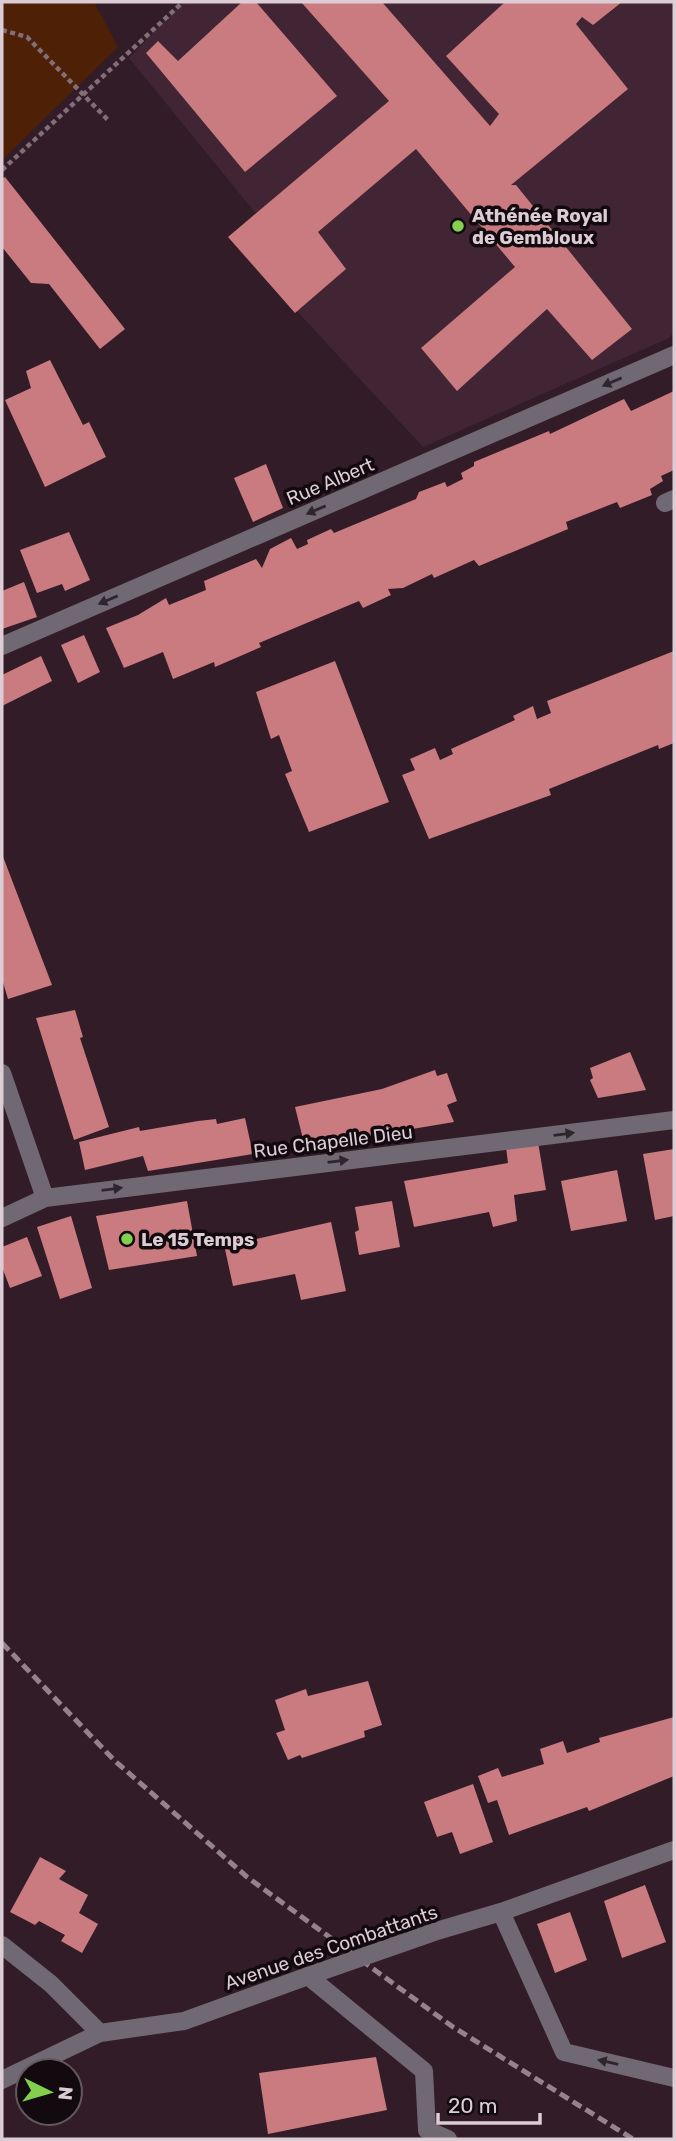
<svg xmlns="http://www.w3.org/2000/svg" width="676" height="2141" font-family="Rubik,sans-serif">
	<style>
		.built { fill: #412534 }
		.green { fill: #4e2006 }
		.building { fill: #ca7b80 }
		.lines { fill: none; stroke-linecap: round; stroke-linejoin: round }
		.path { stroke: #816e78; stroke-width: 4.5; stroke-dasharray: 5 3.5; stroke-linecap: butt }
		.minor { stroke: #706872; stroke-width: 18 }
		.rail { stroke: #95838c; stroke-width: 5; stroke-dasharray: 10 5; stroke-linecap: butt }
		.minor-bridge { stroke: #706872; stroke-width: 18 }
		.oneway { fill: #2f262d }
		.poi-dot { fill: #83d04f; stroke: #130a0f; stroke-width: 2.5 }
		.labels { text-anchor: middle; stroke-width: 7; stroke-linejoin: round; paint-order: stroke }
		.poi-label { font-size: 19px; font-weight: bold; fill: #dccdd5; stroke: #130a0f; text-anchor: start }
		.street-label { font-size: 19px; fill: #dccdd5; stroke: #130a0f }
	</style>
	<rect width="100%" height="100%" fill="#321c28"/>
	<path class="built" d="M183,2H674V332L669,338L423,447L228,237L257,215L129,58Z"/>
	<path class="green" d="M2,2H94L118,47L2,160Z"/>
	<path class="building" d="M242,2H256L337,96L245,172L146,53L158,41L178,61Z
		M301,2H382L490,126L499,114L446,56L505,2H622L593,25L582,17L576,24L628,89L511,185H516L632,329L592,360L547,309L457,391L421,348L515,267L416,149L318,232L346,269L295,313L228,237L389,101Z
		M5,177L125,329L100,349L49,284L31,283L2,247V179Z
		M50,360L83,425L89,422L106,457L45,487L5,400L31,388L26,371Z
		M674,391V470L661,476L663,481L650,489L652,495L620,508L617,502L566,522L568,529L479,566L474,560L434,578L432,574L403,588L388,589L391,595L363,608L359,601L259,643L261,647L215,667L214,662L173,679L163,652L124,668L106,628L138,615L166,598L169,605L206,590L204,581L256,559L262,568L270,549L291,538L297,549L308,544L307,540L331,529L334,533L416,499L419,492L445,482L447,487L463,479L461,473L474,466V462L549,431L550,434L624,399L631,411Z
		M266,464L283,508L253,522L234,478Z
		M69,532L90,580L65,591L62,584L37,593L20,550Z
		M24,582L37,617L2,629V591Z
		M84,635L100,672L78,683L61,645Z
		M674,651V743L659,749L658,745L549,789L551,795L429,839L402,775L415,770L410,759L435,748L440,760L453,754L451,749L515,720L513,716L533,706L537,719L551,713L547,701Z
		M41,656L52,681L2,706V675Z
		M335,661L389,802L309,832L285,774L292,771L279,735L271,739L256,692Z
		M2,854L52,985L8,999L2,979Z
		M75,1010L83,1037L80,1038L109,1127L74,1140L36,1018Z
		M630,1052L646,1090L598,1098L590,1080L593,1078L590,1068Z
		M435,1070L437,1076L447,1073L457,1101L447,1105L454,1122L305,1147L295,1107L382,1089Z
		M245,1118L253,1154L148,1171L143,1156L85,1170L79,1142L139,1127L140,1131L198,1121L216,1119L217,1124Z
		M538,1142L546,1190L514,1195L517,1221L493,1227L489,1212L414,1227L404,1181L508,1163L506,1147Z
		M674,1149V1216L655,1220L643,1154Z
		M617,1170L627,1221L571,1231L561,1181Z
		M187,1201L197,1256L109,1270L96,1216Z
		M392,1201L400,1247L359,1255L355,1232L359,1230L355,1207Z
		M71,1216L92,1288L60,1299L37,1227Z
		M331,1222L346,1291L301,1300L295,1274L233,1286L223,1240L251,1234L252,1240Z
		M27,1237L42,1276L10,1288L2,1267V1247Z
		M368,1681L382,1725L364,1731L365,1737L302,1758L300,1755L288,1760L276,1733L285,1730L275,1700L306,1689L308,1696Z
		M674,1717V1776L589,1811L587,1807L509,1835L497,1800L488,1803L478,1776L498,1768L502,1777L544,1764L540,1749L563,1741L567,1753L600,1742L599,1738Z
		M473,1784L493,1842L460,1854L452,1832L437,1837L424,1802Z
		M40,1857L66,1871L59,1879L88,1895L79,1913L98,1924L82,1953L61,1941L65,1935L39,1921L35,1925L10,1912Z
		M645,1885L666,1942L622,1958L604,1901Z
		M570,1912L587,1960L555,1973L537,1924Z
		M376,2057L387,2110L268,2134L259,2073Z"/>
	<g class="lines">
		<path class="path" d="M2,30L27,37L108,120
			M2,170L183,2"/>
		<path class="minor" d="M665,503L674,499
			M2,646L674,355
			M2,1073L45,1198
			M2,1218L45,1198L674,1120
			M501,1912L564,2052L674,2078
			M440,1930L501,1912L674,1850
			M2,1945L51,1984L100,2033
			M2,2080L100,2033L184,2021L308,1976L424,2071L427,2130L448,2139"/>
		<path class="rail" d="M2,1643L114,1760L247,1877L453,2027L633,2139"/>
		<path class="minor-bridge" d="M308,1976L440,1930"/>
	</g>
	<defs><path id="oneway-solid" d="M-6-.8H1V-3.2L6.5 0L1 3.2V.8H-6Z" transform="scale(1.75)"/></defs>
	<g class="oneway">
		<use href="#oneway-solid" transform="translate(612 382) rotate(157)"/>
		<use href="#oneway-solid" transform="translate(316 510) rotate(157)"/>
		<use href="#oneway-solid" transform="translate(108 600) rotate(157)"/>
		<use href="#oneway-solid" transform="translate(564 1134) rotate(-7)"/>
		<use href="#oneway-solid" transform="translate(338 1161) rotate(-7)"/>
		<use href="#oneway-solid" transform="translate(112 1189) rotate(-7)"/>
		<use href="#oneway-solid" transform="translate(608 2062) rotate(-167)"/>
	</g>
	<g class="poi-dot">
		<circle cx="458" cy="226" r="7"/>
		<circle cx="127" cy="1239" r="7"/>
	</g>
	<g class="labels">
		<g class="poi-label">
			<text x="472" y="222">Athénée Royal<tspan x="472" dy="22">de Gembloux</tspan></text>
			<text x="141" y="1246">Le 15 Temps</text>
		</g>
		<g class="street-label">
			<text transform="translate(330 481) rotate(-23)" y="7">Rue Albert</text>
			<text transform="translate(333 1141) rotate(-7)" y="7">Rue Chapelle Dieu</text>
			<text transform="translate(331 1947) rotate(-19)" y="7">Avenue des Combattants</text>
		</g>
	</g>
	<rect width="676" height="2141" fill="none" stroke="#dccdd5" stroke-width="7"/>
	<g transform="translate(49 2092) rotate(95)"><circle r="33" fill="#130a0f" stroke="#63585e" stroke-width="2"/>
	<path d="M0-5L12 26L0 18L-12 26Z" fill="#83d04f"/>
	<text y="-10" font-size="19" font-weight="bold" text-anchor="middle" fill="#dccdd5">N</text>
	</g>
	<path d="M438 2113v10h102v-10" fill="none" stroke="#dccdd5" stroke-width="3.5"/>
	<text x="448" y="2113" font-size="21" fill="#dccdd5" stroke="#130a0f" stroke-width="5" paint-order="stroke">20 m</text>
</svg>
